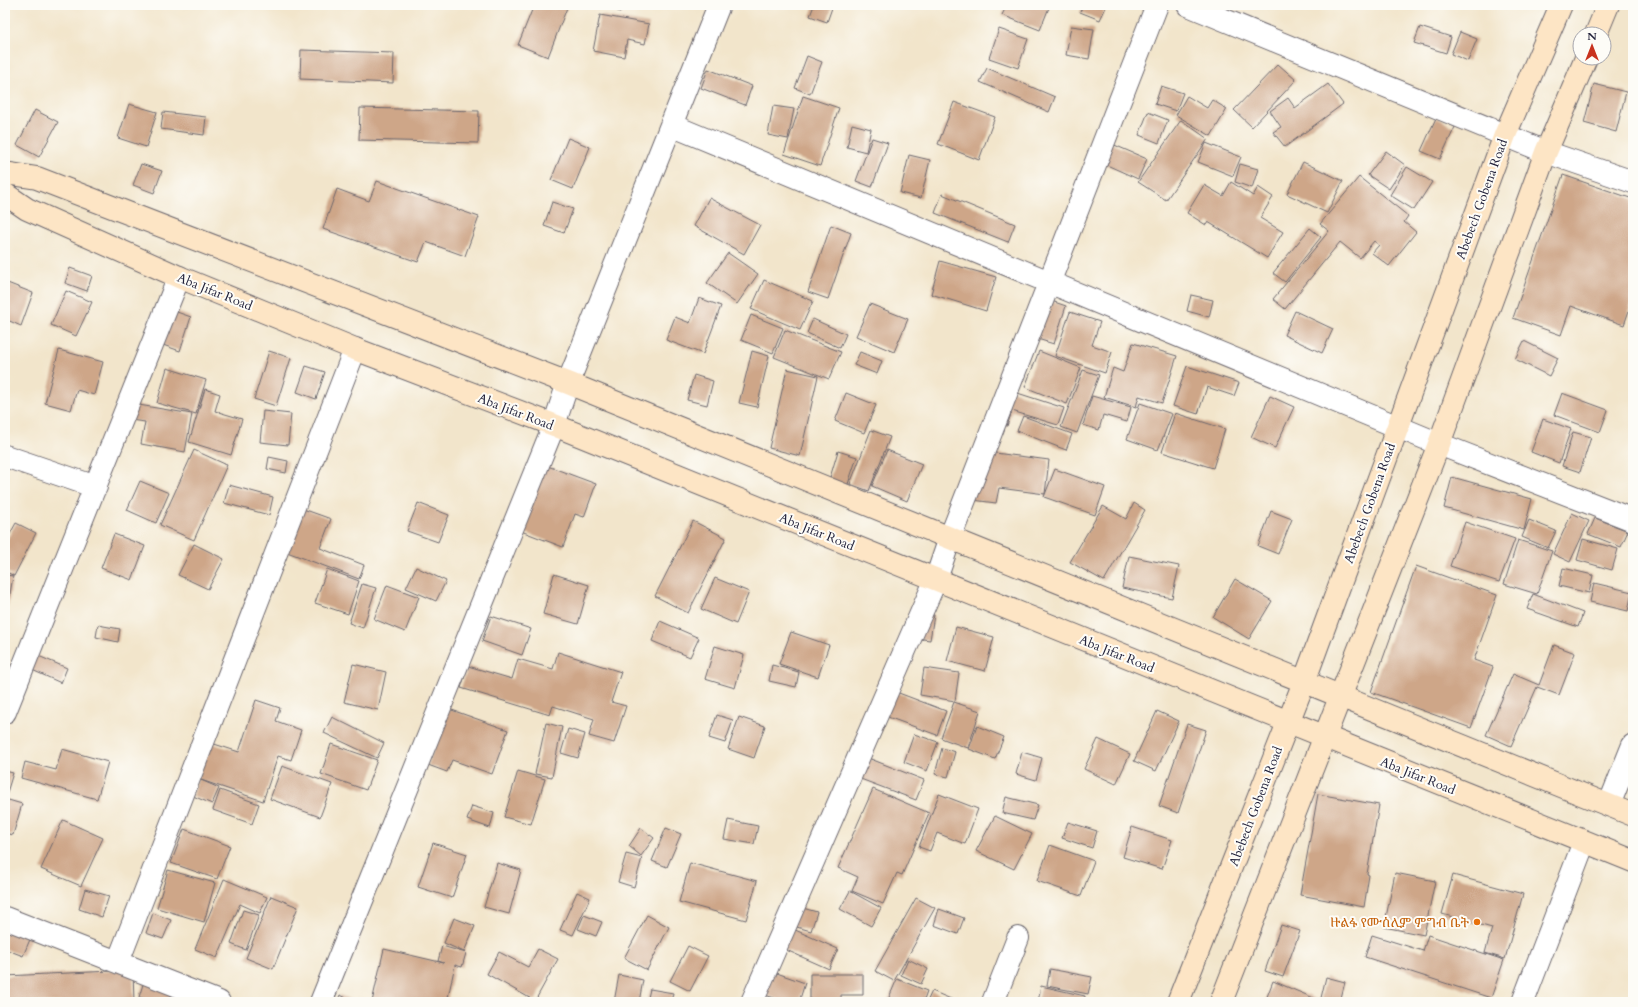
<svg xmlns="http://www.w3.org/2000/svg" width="1638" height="1007" font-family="Cardo,'Noto Serif Ethiopic',serif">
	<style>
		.building { fill: #cea688 }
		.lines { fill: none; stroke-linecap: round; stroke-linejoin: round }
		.street-casing { stroke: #6b666d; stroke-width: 24 }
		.secondary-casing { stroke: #6b666d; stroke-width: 24 }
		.street { stroke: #fff; stroke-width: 22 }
		.secondary { stroke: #fde5c5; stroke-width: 22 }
		.food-dot { fill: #e8710a; stroke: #fdfcf7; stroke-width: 1.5 }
		.labels { text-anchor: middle; stroke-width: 4; stroke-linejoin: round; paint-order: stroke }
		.street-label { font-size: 13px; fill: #22223b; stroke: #fdfcf7 }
		.food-label { font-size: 13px; fill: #c56008; stroke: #fdfcf7; text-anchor: end }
	</style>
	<rect width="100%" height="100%" fill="#fdfcf7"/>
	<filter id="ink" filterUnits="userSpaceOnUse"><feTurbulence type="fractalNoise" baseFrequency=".025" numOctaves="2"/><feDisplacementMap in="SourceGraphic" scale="8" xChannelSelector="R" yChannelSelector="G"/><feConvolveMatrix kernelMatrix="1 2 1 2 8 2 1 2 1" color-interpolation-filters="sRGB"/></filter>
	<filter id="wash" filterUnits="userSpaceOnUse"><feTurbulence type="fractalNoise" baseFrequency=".012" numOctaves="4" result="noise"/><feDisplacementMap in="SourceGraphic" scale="16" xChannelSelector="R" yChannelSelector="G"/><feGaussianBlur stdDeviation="0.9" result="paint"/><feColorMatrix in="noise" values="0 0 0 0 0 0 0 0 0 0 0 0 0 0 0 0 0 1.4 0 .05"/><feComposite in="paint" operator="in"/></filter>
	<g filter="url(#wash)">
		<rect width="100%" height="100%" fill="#f2e5cb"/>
		<g id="blocks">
			<path class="building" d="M534,5H568L548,57L518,45Z
				M604,5H623L620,12Z
				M814,5H833L827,22L810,16Z
				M1007,5H1050L1040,30L1002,15Z
				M1083,5H1107L1100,20L1080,12Z
				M600,15L649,24L645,44L627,40L624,57L593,51Z
				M1071,26L1094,29L1089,59L1066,55Z
				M1420,27L1451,37L1446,53L1414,43Z
				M999,29L1028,39L1018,68L989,58Z
				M1460,32L1477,39L1468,61L1451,54Z
				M301,50L394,53L393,83L300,79Z
				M807,56L822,62L810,94L795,88Z
				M1278,64L1296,80L1252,127L1234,110Z
				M987,68L1055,97L1049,112L980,82Z
				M708,69L752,86L745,105L701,88Z
				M1328,84L1343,104L1285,147L1273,132L1281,127L1270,111L1288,98L1295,108Z
				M1594,84L1626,92L1616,132L1584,123Z
				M1161,86L1183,93L1176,111L1155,104Z
				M803,96L839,108L820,166L784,154Z
				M1187,96L1207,108L1212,100L1227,109L1211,136L1176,115Z
				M954,102L995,117L979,160L938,144Z
				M129,104L157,112L146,147L118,138Z
				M773,106L794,109L788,139L768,135Z
				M360,108L479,111L478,143L359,140Z
				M35,110L58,122L39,157L17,145Z
				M163,112L206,117L204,135L161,129Z
				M1148,112L1168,120L1159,143L1139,135Z
				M1436,118L1455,127L1440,159L1421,151Z
				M1181,120L1208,139L1166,200L1138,182Z
				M852,124L871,129L866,152L847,147Z
				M568,138L590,147L573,189L551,180Z
				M872,138L888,143L872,187L856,181Z
				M1098,138L1147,159L1138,179L1089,157Z
				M1206,143L1241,157L1233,176L1198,162Z
				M1386,151L1405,165L1389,189L1368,175Z
				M909,155L930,160L921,198L900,193Z
				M1303,162L1343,181L1327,213L1287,194Z
				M141,164L162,171L154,193L133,185Z
				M1240,164L1258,169L1252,188L1235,182Z
				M1407,167L1432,182L1414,210L1390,195Z
				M1563,175L1633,199V299L1624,325L1571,306L1561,335L1513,318Z
				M1359,177L1408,216L1404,222L1416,232L1389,266L1372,253L1379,245L1374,241L1360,258L1340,242L1285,309L1273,299L1329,231L1320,224Z
				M377,181L479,217L465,256L426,242L418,262L323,229L337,189L369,201Z
				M1231,182L1253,196L1258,187L1273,197L1260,218L1283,232L1267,258L1208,222L1206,225L1187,213L1204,185L1223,196Z
				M942,194L1015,224L1008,242L935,213Z
				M709,198L760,225L744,254L694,226Z
				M552,202L573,209L564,233L544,226Z
				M831,225L851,233L828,299L808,292Z
				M1310,228L1321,237L1285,282L1273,273Z
				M728,253L758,274L737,304L707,283Z
				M940,261L996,277L986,311L931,294Z
				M70,268L92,276L87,291L65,283Z
				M764,280L813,301L800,330L751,309Z
				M5,282L33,293L21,326L5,319Z
				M66,291L92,302L76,336L51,325Z
				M1191,295L1213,300L1209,317L1187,311Z
				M1037,296L1066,306L1054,344L1024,335Z
				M699,298L721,306L703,354L666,340L675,317L690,323Z
				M870,304L908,319L894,352L856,336Z
				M174,311L191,317L180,351L163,345Z
				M1295,311L1333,329L1322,353L1284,335Z
				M1070,312L1100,322L1092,345L1112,352L1105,373L1055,356Z
				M751,315L783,328L773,353L741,340Z
				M813,319L846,334L840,348L807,333Z
				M785,330L841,352L829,379L774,357Z
				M1524,341L1558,358L1549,376L1515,359Z
				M1133,343L1177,356L1162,403L1139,396L1136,407L1104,397L1113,368L1123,372Z
				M59,350L103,362L94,395L77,390L71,410L45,403Z
				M269,351L291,358L276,406L254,399Z
				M752,351L769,356L757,407L739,403Z
				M1039,351L1081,368L1067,404L1025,387Z
				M860,352L882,361L877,374L854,365Z
				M306,366L325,372L316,399L297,392Z
				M1187,366L1239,383L1234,396L1207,387L1198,414L1173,406Z
				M167,368L206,380L196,414L157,403Z
				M787,369L818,376L800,456L769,448Z
				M1083,370L1099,375L1077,433L1061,427Z
				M694,375L713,381L707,405L687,400Z
				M205,389L220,394L215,411L242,419L231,455L189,442Z
				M1005,389L1064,408L1058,425L1012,411L1007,426L995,422Z
				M846,393L876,405L864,433L835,421Z
				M1562,393L1608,410L1600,432L1554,415Z
				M1092,396L1131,407L1127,422L1103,415L1099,430L1083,425Z
				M1270,396L1294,407L1275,448L1251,437Z
				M1140,403L1172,414L1158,450L1127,439Z
				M133,404L192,414L185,452L141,444L145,422L130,420Z
				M263,411L291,414L288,445L260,442Z
				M1175,413L1225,429L1213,468L1162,452Z
				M1023,416L1072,434L1066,450L1017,431Z
				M1543,419L1571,429L1559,463L1531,452Z
				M871,430L890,437L869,491L850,484Z
				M1573,432L1591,437L1580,472L1562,466Z
				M194,450L227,465L194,540L160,525Z
				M887,450L922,464L907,501L872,486Z
				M972,450L1049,460L1045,494L999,488L996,503L965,499Z
				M838,451L857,457L847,487L829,481Z
				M269,457L288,461L286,473L267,469Z
				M545,465L596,484L584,517L575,514L563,547L521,531Z
				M1055,469L1105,487L1095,515L1044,497Z
				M1452,477L1532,499L1524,530L1444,508Z
				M140,481L169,493L156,523L127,510Z
				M229,485L273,497L269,515L224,503Z
				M418,503L449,515L438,542L407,531Z
				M1134,503L1145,510L1104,581L1070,562L1103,506L1126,519Z
				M303,509L331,519L320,548L364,565L359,579L287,552Z
				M1271,511L1292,519L1278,554L1258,546Z
				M1572,513L1589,521L1570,562L1553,554Z
				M1595,518L1628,531L1621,547L1588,534Z
				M1529,520L1556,531L1548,548L1522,537Z
				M693,521L726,538L688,613L655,596Z
				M1465,522L1515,539L1499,582L1450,566Z
				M16,523L36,533L14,576L5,571V543Z
				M114,534L145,546L132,580L101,568Z
				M1583,539L1618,549L1612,570L1577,560Z
				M1518,540L1552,551L1537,594L1504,584Z
				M194,544L224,559L208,589L178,575Z
				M1129,556L1179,566L1172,598L1122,588Z
				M1416,566L1497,595L1474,660L1493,667L1471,728L1371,692Z
				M416,567L446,581L436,601L406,588Z
				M1563,568L1593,575L1589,593L1559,586Z
				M327,569L359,581L348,614L315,603Z
				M554,574L589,585L578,624L543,614Z
				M5,575L13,576L8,606L5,605Z
				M715,578L749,592L736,624L701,609Z
				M1235,579L1272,601L1249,639L1213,617Z
				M1594,583L1632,592L1628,611L1590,602Z
				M362,584L376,588L363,628L349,623Z
				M387,585L419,597L405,632L374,619Z
				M1533,594L1583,613L1578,627L1527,609Z
				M913,611L934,615L930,640L909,637Z
				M491,616L531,629L522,655L482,641Z
				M660,621L699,638L690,657L652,641Z
				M98,625L120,629L118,642L96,637Z
				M956,627L994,637L985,671L947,661Z
				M791,632L829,645L818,677L779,664Z
				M1554,645L1575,653L1559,695L1537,687L1511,746L1486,735L1513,674L1539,685Z
				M715,646L744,655L735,688L705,679Z
				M558,652L621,672L611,702L626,706L614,743L589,736L594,719L553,706L550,715L461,688L468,666L512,679L518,659L553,669Z
				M36,655L67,668L61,683L30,669Z
				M353,664L386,672L378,710L344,702Z
				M772,665L799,672L796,687L769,681Z
				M924,668L959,673L955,701L920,695Z
				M883,687L946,711L937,735L874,712Z
				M256,700L280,708L276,721L301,730L291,760L278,756L263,801L201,780L219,788L212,804L193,796L208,742L239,752Z
				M954,702L980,711L968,748L941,738Z
				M449,709L508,730L492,774L452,760L447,772L428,765Z
				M1157,711L1179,721L1156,771L1134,761Z
				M717,715L733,720L725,743L709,738Z
				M332,717L384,743L377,758L324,733Z
				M739,717L765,726L754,758L728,749Z
				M546,723L562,727L552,777L535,774Z
				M1187,724L1206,730L1178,813L1159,806Z
				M977,726L1004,737L995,759L969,749Z
				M568,729L585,734L578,758L561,753Z
				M914,734L938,742L927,771L904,762Z
				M1098,739L1130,754L1116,784L1084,769Z
				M331,744L377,760L366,790L321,774Z
				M942,748L955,752L948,777L935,774Z
				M62,749L108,762L97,799L21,778L25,762L56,770Z
				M1022,752L1042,758L1036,780L1016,774Z
				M858,754L924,780L916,800L850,775Z
				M282,766L332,784L320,817L270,799Z
				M5,771L13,773L5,799L22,804L13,835L5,833Z
				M518,771L545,779L531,824L504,817Z
				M873,789L929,813L902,875L897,873L883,904L852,891L858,877L838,868Z
				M220,790L259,804L252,824L213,810Z
				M939,794L978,809L965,844L937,833L930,851L919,847Z
				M1318,794L1379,805L1367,874L1369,875L1364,907L1300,895Z
				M1006,797L1038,805L1033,820L1002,813Z
				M472,806L494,813L490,828L467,820Z
				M995,816L1032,834L1014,869L976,851Z
				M63,820L103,838L81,886L41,869Z
				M728,820L758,826L754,844L724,839Z
				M1068,822L1097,831L1092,848L1062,838Z
				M1132,827L1172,840L1162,869L1123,857Z
				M641,828L654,838L641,856L629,846Z
				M666,828L681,834L667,867L652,861Z
				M184,829L230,846L217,879L171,863Z
				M433,843L467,854L452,898L418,887Z
				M1050,845L1094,861L1081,896L1037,881Z
				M626,854L642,858L634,887L618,882Z
				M497,863L521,870L509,914L484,907Z
				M690,863L757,881L746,920L679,902Z
				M168,870L215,883L204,922L157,908Z
				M1395,873L1435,881L1424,935L1384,927Z
				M1453,875L1523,894L1505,959L1485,953L1492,928L1442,914Z
				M224,879L267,897L260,913L240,904L217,958L195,949Z
				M85,889L109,896L102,917L79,909Z
				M850,891L881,908L871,926L840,909Z
				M577,892L590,898L573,935L560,930Z
				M271,896L298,907L273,969L246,958Z
				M916,898L935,908L894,981L875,971Z
				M799,907L817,912L811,931L793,926Z
				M939,909L964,918L958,934L934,925Z
				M243,910L259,915L246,950L231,944Z
				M153,913L171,920L163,939L146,933Z
				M584,915L602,922L596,936L578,929Z
				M647,915L669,927L647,970L624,958Z
				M454,918L475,926L464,952L444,943Z
				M1281,925L1300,931L1283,977L1265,971Z
				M5,927L31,937L23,956L5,949Z
				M793,929L838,949L829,969L784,949Z
				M1372,935L1423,951L1428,935L1504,960L1491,998L1365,957Z
				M442,946L466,953L462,967L455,965L447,1002H372L384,949L444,963L438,961Z
				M688,946L708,956L690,991L670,981Z
				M538,949L558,959L535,1001L487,974L499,952L528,967Z
				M908,959L928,969L921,984L901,975Z
				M1050,969L1092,977L1088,994L1047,986Z
				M133,970L134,1002H5V976Z
				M774,972L805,983L799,1002H786L765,995Z
				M810,974H863V995H841V1002H810Z
				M619,975L643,980L639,1002H614Z
				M1326,977L1345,982L1340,1002H1320Z
				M145,978L174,987L169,1002H155L139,997Z
				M897,979L927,991L923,1002H887Z
				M1273,981L1316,999L1315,1002H1265Z
				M1041,986L1085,996L1084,1002H1038Z
				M178,989L213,1002H173Z
				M650,989L673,993L671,1002H647Z
				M932,991L958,1002H927Z
				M340,995L356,1002H337Z"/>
		</g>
	</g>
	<g filter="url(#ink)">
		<use href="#blocks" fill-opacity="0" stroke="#6b666d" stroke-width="1"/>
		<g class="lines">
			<defs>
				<path id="street" d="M1188,5L1546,152L1633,182
					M671,125L1439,444L1633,520
					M5,456L96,487
					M5,712L179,277
					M1609,805L1633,745
					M5,918L219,1002
					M118,962L355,349
					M321,1002L554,425L568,383L719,5
					M752,1002L936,579L950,538L1157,5
					M993,1002L1018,938
					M1523,1002L1584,842"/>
				<path id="secondary" d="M1596,34L1608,5
					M5,173L37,178L568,383L1633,815
					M5,194L27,209L179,277L355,349L554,425L1633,861
					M1178,1002L1304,682L1505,135L1561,5
					M1221,1002L1439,444L1546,152L1586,58"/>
			</defs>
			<use href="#street" class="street-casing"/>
			<use href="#secondary" class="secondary-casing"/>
			<use href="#street" class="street"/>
			<use href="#secondary" class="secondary"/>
		</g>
	</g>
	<circle class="food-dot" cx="1477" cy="922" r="4"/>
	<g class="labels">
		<g class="street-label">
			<text transform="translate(1481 199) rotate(-70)" y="5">Abebech Gobena Road</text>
			<text transform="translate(215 291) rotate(22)" y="5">Aba Jifar Road</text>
			<text transform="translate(516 411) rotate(21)" y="5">Aba Jifar Road</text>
			<text transform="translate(1369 503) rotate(-70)" y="5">Abebech Gobena Road</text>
			<text transform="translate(817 531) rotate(22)" y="5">Aba Jifar Road</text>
			<text transform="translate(1117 653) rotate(22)" y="5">Aba Jifar Road</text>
			<text transform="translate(1418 775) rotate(22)" y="5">Aba Jifar Road</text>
			<text transform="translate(1255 806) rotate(-69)" y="5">Abebech Gobena Road</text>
		</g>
		<g class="food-label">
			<text x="1469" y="927">ዙልፋ የሙስሊም ምግብ ቤት</text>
		</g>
	</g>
	<rect width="1638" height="1007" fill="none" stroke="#fdfcf7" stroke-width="20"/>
	<g transform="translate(1592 46)"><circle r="19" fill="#fdfcf7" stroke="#a5a5ac"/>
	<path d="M0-3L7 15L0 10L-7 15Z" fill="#c8321e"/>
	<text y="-6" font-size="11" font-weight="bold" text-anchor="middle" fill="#22223b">N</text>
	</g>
</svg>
